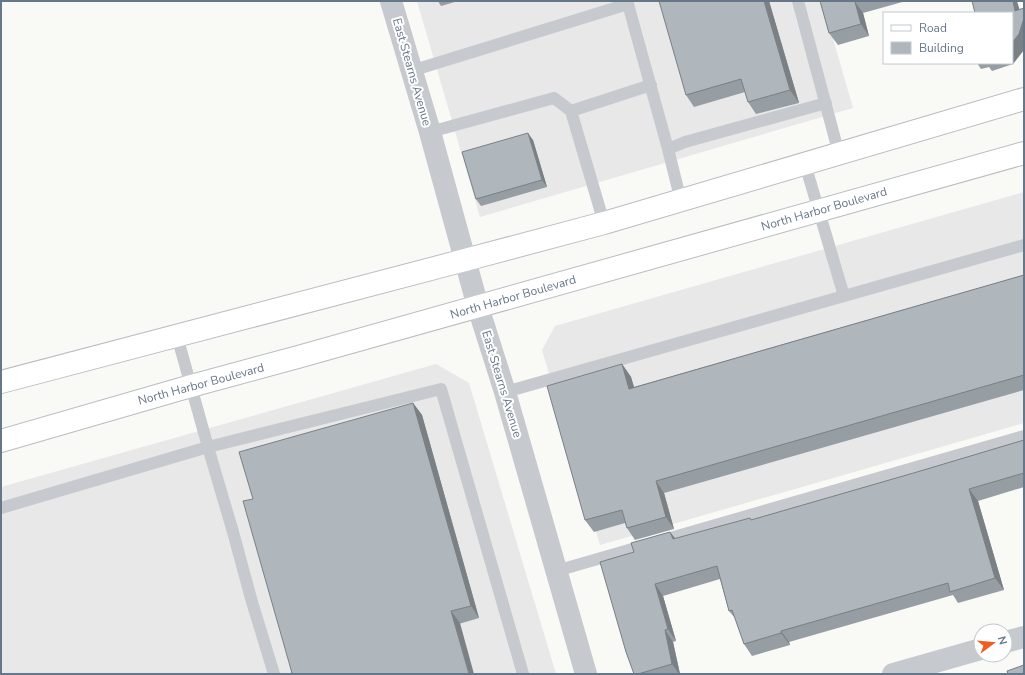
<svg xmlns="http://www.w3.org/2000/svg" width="1025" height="675" font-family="'Nunito Sans',sans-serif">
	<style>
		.built { fill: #e7e8e7 }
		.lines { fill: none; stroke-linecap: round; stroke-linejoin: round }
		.primary-casing { stroke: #b9bdc1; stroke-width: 24 }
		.service { stroke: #c6cace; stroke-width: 12 }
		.minor { stroke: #c6cace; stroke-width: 22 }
		.primary { stroke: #fff; stroke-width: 22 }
		.wall { fill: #969da3 }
		.shaded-wall { fill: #7a8084 }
		.building { fill: #afb7bd; stroke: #7a8084 }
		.labels { text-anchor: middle; stroke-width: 4; stroke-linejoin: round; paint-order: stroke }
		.street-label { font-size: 12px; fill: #667789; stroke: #fff }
	</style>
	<rect width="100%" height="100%" fill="#f9f9f6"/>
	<path class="built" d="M417,1H822L853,108L480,217Z
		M1024,192V423L600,545L542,350L555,326Z
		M436,364L469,383L556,674H1V487Z"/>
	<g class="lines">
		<defs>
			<path id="primary" d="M1,382L465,260L604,223L1024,99
				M1,441L191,386L298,357L1024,153"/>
		</defs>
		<use href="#primary" class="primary-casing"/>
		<path class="service" d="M798,1L839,154
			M411,71L628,4L668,149L685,142L826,103
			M430,132L554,98L571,111
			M668,149L681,201
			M805,164L844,296
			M604,223L571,111L651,85
			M177,336L208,447L233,532L252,602L274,674
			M505,392L1024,245
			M1,508L208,447L441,389L523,674
			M556,571L1024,436"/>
		<path class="minor" d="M391,1L430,132L478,307L505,392L586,674
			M1005,642L1024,637
			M893,674L981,649"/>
		<use href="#primary" class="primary"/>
	</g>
	<path class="wall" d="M438,1H458L441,6Z
		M769,1L799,103L756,114L748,102L745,92L694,107L686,95Z
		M820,1H906L863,13L869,36L838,45L829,33Z
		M1012,13L1013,64L992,71L989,67L981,69L977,63H1012Z
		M533,140L547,187L481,206L476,199Z
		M1024,275V390L664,493L674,529L635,540L627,528L625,523L594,532L585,520L622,364L631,377L634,387Z
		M413,403L422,415L479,618L292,673L253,499Z
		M1024,440V487L978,501L1004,590L958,603L953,595L789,642L790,645L752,656L744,644L735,618L729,611L720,579L663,596L676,641L673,642L680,674H634V552L670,532L675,539L752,520L917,472Z"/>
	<path class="shaded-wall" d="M764,1H769L799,103L790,90Z
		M1013,1H1017L1023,21L1024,18V50L1013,64L1012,62Z
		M855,2L863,13L869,36L861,24Z
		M528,133L533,140L547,187L542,180Z
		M622,364L631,377L638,401L629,389Z
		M413,403L422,415L479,618L471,606Z
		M656,481L664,493L674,529L666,517Z
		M969,489L978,501L1004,590L995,578Z
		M670,532L679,543L673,539Z
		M655,584L663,596L676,641L668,629Z
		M451,611L460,623L474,674H469Z
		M665,630L673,642L680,674H679L672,664Z
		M781,631L789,642L790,645L781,633Z"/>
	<path class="building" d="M659,1H764L790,90L748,102L741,79L686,95Z
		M820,1H857L855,2L861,24L829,33Z
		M972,1H1013L1015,11L1024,8V18L1019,34L1012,43V13H975Z
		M528,133L542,180L476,199L462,152Z
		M1024,275V375L656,481L666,517L627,528L622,510L585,520L547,386L622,364L629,389Z
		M413,403L471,606L451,611L469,674H288L292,673L243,501L253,499L239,452Z
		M1024,440V473L969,489L995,578L950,592L948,583L781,631V633L744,644L732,610L729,611L717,566L655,584L668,629L665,630L672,664L638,674H634L626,652L600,562L634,552L631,543L670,532L673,539L750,518L751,520L917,472Z
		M1024,665V674H1008L1007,671Z"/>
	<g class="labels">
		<g class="street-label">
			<text transform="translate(412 72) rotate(74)" y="4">East Stearns Avenue</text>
			<text transform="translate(824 209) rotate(-16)" y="4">North Harbor Boulevard</text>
			<text transform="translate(513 297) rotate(-16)" y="4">North Harbor Boulevard</text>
			<text transform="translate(201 384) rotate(-15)" y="4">North Harbor Boulevard</text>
			<text transform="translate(502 384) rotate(73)" y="4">East Stearns Avenue</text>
		</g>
	</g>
	<rect width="1025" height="675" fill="none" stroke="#667789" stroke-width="4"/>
	<rect x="883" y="12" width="130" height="52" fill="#ffffff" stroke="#c2c9d0"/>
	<rect x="891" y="25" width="20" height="6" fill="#ffffff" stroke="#c2c9d0"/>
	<text x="919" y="32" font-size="12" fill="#667789">Road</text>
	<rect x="891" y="42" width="20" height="12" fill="#afb7bd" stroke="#c2c9d0"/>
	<text x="919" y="52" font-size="12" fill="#667789">Building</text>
	<g transform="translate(993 643) rotate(74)"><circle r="19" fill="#ffffff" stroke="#c2c9d0"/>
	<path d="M0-3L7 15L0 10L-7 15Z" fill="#f05d1f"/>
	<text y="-6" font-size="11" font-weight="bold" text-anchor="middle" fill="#667789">N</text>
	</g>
</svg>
